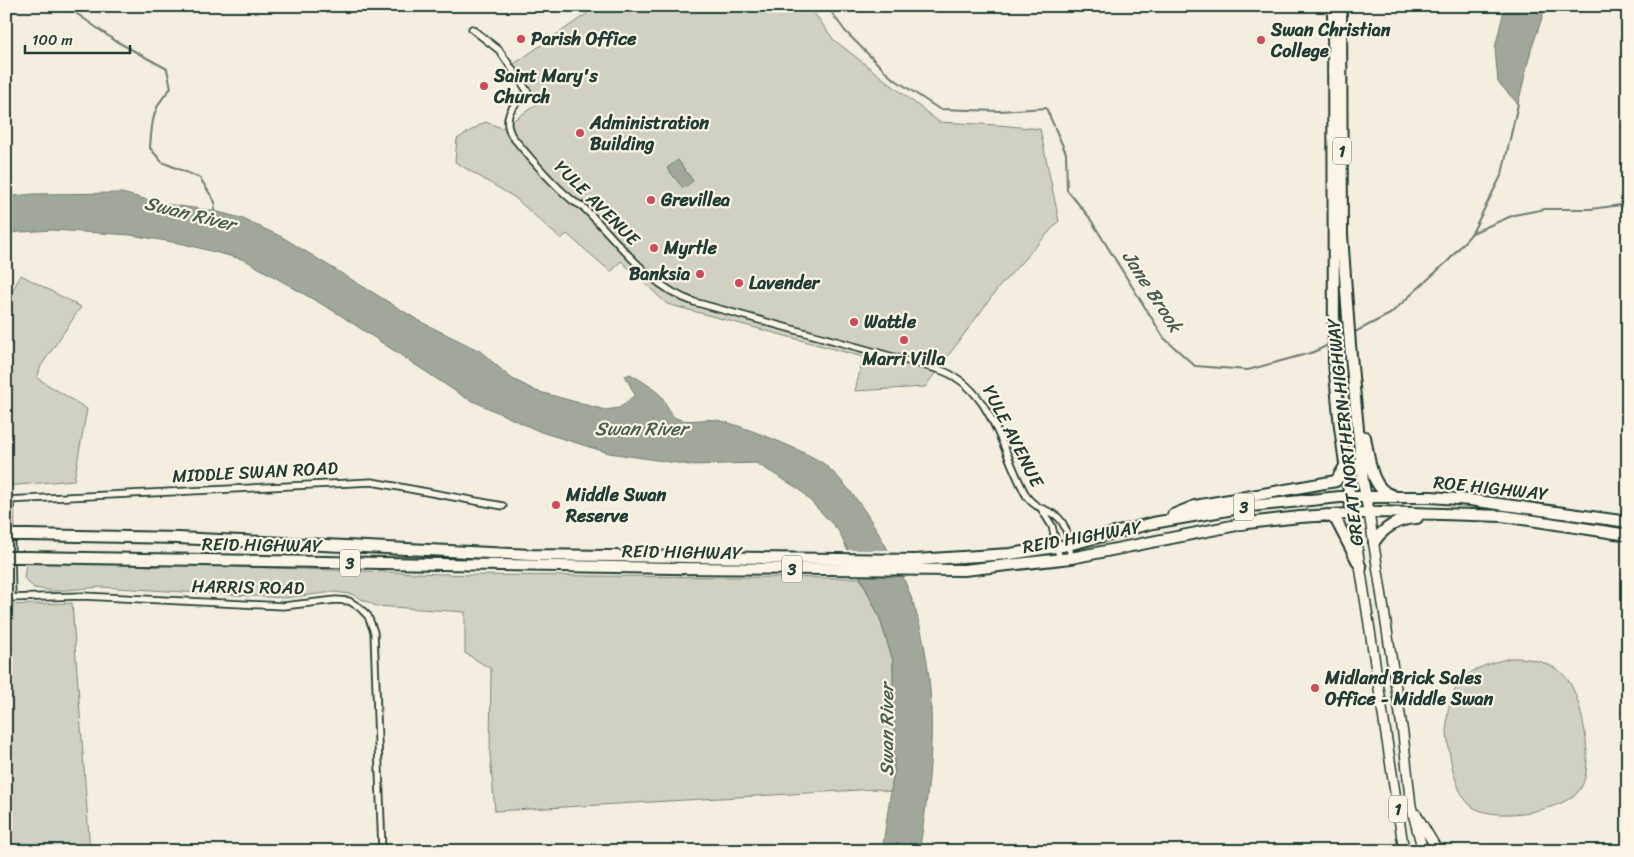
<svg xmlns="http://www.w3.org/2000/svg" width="1634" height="857" font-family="Sriracha,sans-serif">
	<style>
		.green { fill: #d0d1c2; stroke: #78877b }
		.water { fill: #a0a89b; stroke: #6c7d72 }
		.pier { fill: #f3eede }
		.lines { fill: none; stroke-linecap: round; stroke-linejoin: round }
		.stream { stroke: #6c7d72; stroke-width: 2 }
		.street-casing { stroke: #1f3d34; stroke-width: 9 }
		.primary-casing { stroke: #1f3d34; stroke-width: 12 }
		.highway-casing { stroke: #1f3d34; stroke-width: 14 }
		.street { stroke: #fcf5e5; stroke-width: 5.5 }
		.primary { stroke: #fcf5e5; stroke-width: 9 }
		.highway { stroke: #fcf5e5; stroke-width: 10 }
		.highway-bridge-casing { stroke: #1f3d34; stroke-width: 14; stroke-linecap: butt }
		.highway-bridge { stroke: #fcf5e5; stroke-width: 10 }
		.poi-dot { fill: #d1495b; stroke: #fcf5e5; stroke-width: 2 }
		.labels { text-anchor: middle; stroke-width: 4.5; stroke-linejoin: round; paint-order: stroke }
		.shield { fill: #fcf5e5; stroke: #617469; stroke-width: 1 }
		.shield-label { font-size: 16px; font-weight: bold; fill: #1f3d34 }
		.poi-label { font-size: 18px; font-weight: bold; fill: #1f3d34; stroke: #fcf5e5; text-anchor: start }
		.street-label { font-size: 18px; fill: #1f3d34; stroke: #fcf5e5 }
		.water-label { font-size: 19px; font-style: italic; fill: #465d53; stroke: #fcf5e5 }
	</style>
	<rect width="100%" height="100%" fill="#f3eede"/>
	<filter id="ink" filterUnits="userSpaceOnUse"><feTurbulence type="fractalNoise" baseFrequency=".02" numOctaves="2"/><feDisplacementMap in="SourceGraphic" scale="10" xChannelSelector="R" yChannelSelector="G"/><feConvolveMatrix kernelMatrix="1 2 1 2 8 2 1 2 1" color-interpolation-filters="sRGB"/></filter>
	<g filter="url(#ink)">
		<path class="green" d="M598,6H809L834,40L939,122L998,125L1040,129L1059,221L999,287L925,387L855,391L863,357L667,304L621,261L611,272L567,234L561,239L514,197L455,162L457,139L485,122L502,128L537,104L511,66Z
			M21,275L81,307L41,366L37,378L87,409L74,480L6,486V302Z
			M43,562H99L161,567L162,564L472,575L860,578L879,616L893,661L894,770L891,792L877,789L495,811L490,755L491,669L465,653V612L376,606L351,594L334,592L285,598L101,587L54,591L34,588L24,578L26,563Z
			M72,603L90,851H6V605Z
			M1510,658C1530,657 1558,663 1570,683C1583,705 1597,774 1577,793C1558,812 1490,823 1470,805C1455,791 1450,760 1448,741C1444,714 1450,682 1477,669C1487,664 1499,661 1510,658Z"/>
		<path class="water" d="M1505,6H1543V15L1531,50L1518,104L1498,82L1495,48Z
			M678,160L693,181L683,188L667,168Z
			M122,193L159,203L214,211L241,218L282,237L421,322L480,351L511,378L536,391L605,410L619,408L635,395L625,376L630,374C642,381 651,386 661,396C668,404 667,414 678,419C691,423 703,418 716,420C735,422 810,453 824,464C848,484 867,513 882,539C888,551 896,563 902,575C941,660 935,761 919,851H882L894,770L893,661L879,616L838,530L799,489L756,463L690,465L609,453L541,432L464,397L337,313L245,260L184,244L131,235L52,230L6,233V197L33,194Z"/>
		<path class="pier" d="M844,550H891L905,576L856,575Z"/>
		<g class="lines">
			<path class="stream" d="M66,6L114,40L167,69L171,88C152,108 152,121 150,148L162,162L200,178L215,202L214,211
				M827,6L845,31L891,77L939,109L999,111L1046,108L1066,153L1067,190L1089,217L1164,338L1195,366L1248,370L1314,352L1330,344
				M1472,233L1502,174L1518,104
				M1353,333L1390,314L1449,260L1472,233L1514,215L1545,209H1591L1628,204
				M1337,341L1346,336"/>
			<defs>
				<path id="street" d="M472,29L499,50L528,92C513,104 501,117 512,136C530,158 550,182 572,200C575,203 579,204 582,206C617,239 647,286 694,302L937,369C992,385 1001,451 1027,497C1034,506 1041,508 1050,512C1069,520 1068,542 1071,558
					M10,499L12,598
					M6,500L372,482L503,506
					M1042,510L1052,526L1060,560
					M6,598L83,596L283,606L336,600L349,601L359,607L368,616L374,632L382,851"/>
				<path id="primary" d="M1369,513L1403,734L1411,806L1423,851
					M1352,514L1404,851
					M1416,814L1438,851"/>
				<path id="highway" d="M1333,6L1334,363L1340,427L1352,514
					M1341,6L1342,235L1350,345L1363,482L1369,513
					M1365,437C1369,456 1370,489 1392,495
					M1173,515L1195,506L1336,481L1345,466
					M1327,515L1336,520L1361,568
					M28,535L178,538L531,555L915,560L1010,554L1068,545L1153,523L1251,506L1340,497H1431L1470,500L1628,522
					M1374,542C1383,528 1400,518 1417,518
					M27,557L672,568L964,570L1071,558L1247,523L1300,517L1380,512L1503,516L1628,535"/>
			</defs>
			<use href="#street" class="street-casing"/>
			<use href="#primary" class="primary-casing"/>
			<use href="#highway" class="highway-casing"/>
			<use href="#street" class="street"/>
			<use href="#primary" class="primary"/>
			<use href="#highway" class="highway"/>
			<defs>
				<path id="highway-bridge" d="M6,535H28
					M6,557H27"/>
			</defs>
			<use href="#highway-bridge" class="highway-bridge-casing"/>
			<use href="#highway-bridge" class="highway-bridge"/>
		</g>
	</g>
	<g class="poi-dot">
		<circle cx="521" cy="39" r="5"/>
		<circle cx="1261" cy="40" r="5"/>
		<circle cx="484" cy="86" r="5"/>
		<circle cx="580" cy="133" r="5"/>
		<circle cx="651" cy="200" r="5"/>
		<circle cx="654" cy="248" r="5"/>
		<circle cx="700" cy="274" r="5"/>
		<circle cx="739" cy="283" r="5"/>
		<circle cx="854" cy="322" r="5"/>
		<circle cx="904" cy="340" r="5"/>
		<circle cx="556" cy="505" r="5"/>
		<circle cx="1315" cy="688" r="5"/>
	</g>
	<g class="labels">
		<g class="shield">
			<rect x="1333" y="137.5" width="18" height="27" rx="4"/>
			<rect x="1234" y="493.5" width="20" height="27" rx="4"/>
			<rect x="340" y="549.5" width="20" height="27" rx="4"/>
			<rect x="782" y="555.5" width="20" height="27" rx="4"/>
			<rect x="1389" y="795.5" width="18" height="27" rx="4"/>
		</g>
		<g class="shield-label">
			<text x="1342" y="157">1</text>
			<text x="1244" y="513">3</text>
			<text x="350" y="569">3</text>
			<text x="792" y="575">3</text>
			<text x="1398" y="815">1</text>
		</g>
		<g class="poi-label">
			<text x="1271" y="36">Swan Christian<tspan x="1271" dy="21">College</tspan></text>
			<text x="531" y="45">Parish Office</text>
			<text x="494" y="82">Saint Mary's<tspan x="494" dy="21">Church</tspan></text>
			<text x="590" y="129">Administration<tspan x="590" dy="21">Building</tspan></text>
			<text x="661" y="206">Grevillea</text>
			<text x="664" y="254">Myrtle</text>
			<text x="690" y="280" text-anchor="end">Banksia</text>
			<text x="749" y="289">Lavender</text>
			<text x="864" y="328">Wattle</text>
			<text x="904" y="365" text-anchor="middle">Marri Villa</text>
			<text x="566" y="501">Middle Swan<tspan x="566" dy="21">Reserve</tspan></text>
			<text x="1325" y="684">Midland Brick Sales<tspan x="1325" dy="21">Office - Middle Swan</tspan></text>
		</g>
		<g class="street-label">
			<text transform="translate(597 203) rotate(45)" y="6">YULE AVENUE</text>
			<text transform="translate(1345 432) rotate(-96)" y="6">GREAT NORTHERN HIGHWAY</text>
			<text transform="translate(1013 436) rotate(63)" y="6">YULE AVENUE</text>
			<text transform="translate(255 472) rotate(-3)" y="6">MIDDLE SWAN ROAD</text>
			<text transform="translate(1491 488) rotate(6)" y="6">ROE HIGHWAY</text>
			<text transform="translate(1082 537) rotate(-10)" y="6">REID HIGHWAY</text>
			<text transform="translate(262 545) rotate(1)" y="6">REID HIGHWAY</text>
			<text transform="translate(682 552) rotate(1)" y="6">REID HIGHWAY</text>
			<text transform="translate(248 587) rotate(1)" y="6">HARRIS ROAD</text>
		</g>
		<g class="water-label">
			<text transform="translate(190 213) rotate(14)" y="7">Swan River</text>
			<text transform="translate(1153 291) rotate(57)" y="7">Jane Brook</text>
			<text x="641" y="435">Swan River</text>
			<text transform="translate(886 730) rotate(-90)" y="7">Swan River</text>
		</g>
	</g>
	<rect width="1634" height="857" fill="none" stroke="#fcf5e5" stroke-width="25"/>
	<rect x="12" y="12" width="1609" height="832" fill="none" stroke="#1f3d34" stroke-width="2" filter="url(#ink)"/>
	<path d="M25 45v8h105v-8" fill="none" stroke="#1f3d34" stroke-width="2.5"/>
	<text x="32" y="45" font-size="15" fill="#1f3d34" stroke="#fcf5e5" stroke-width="4" paint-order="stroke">100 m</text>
</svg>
